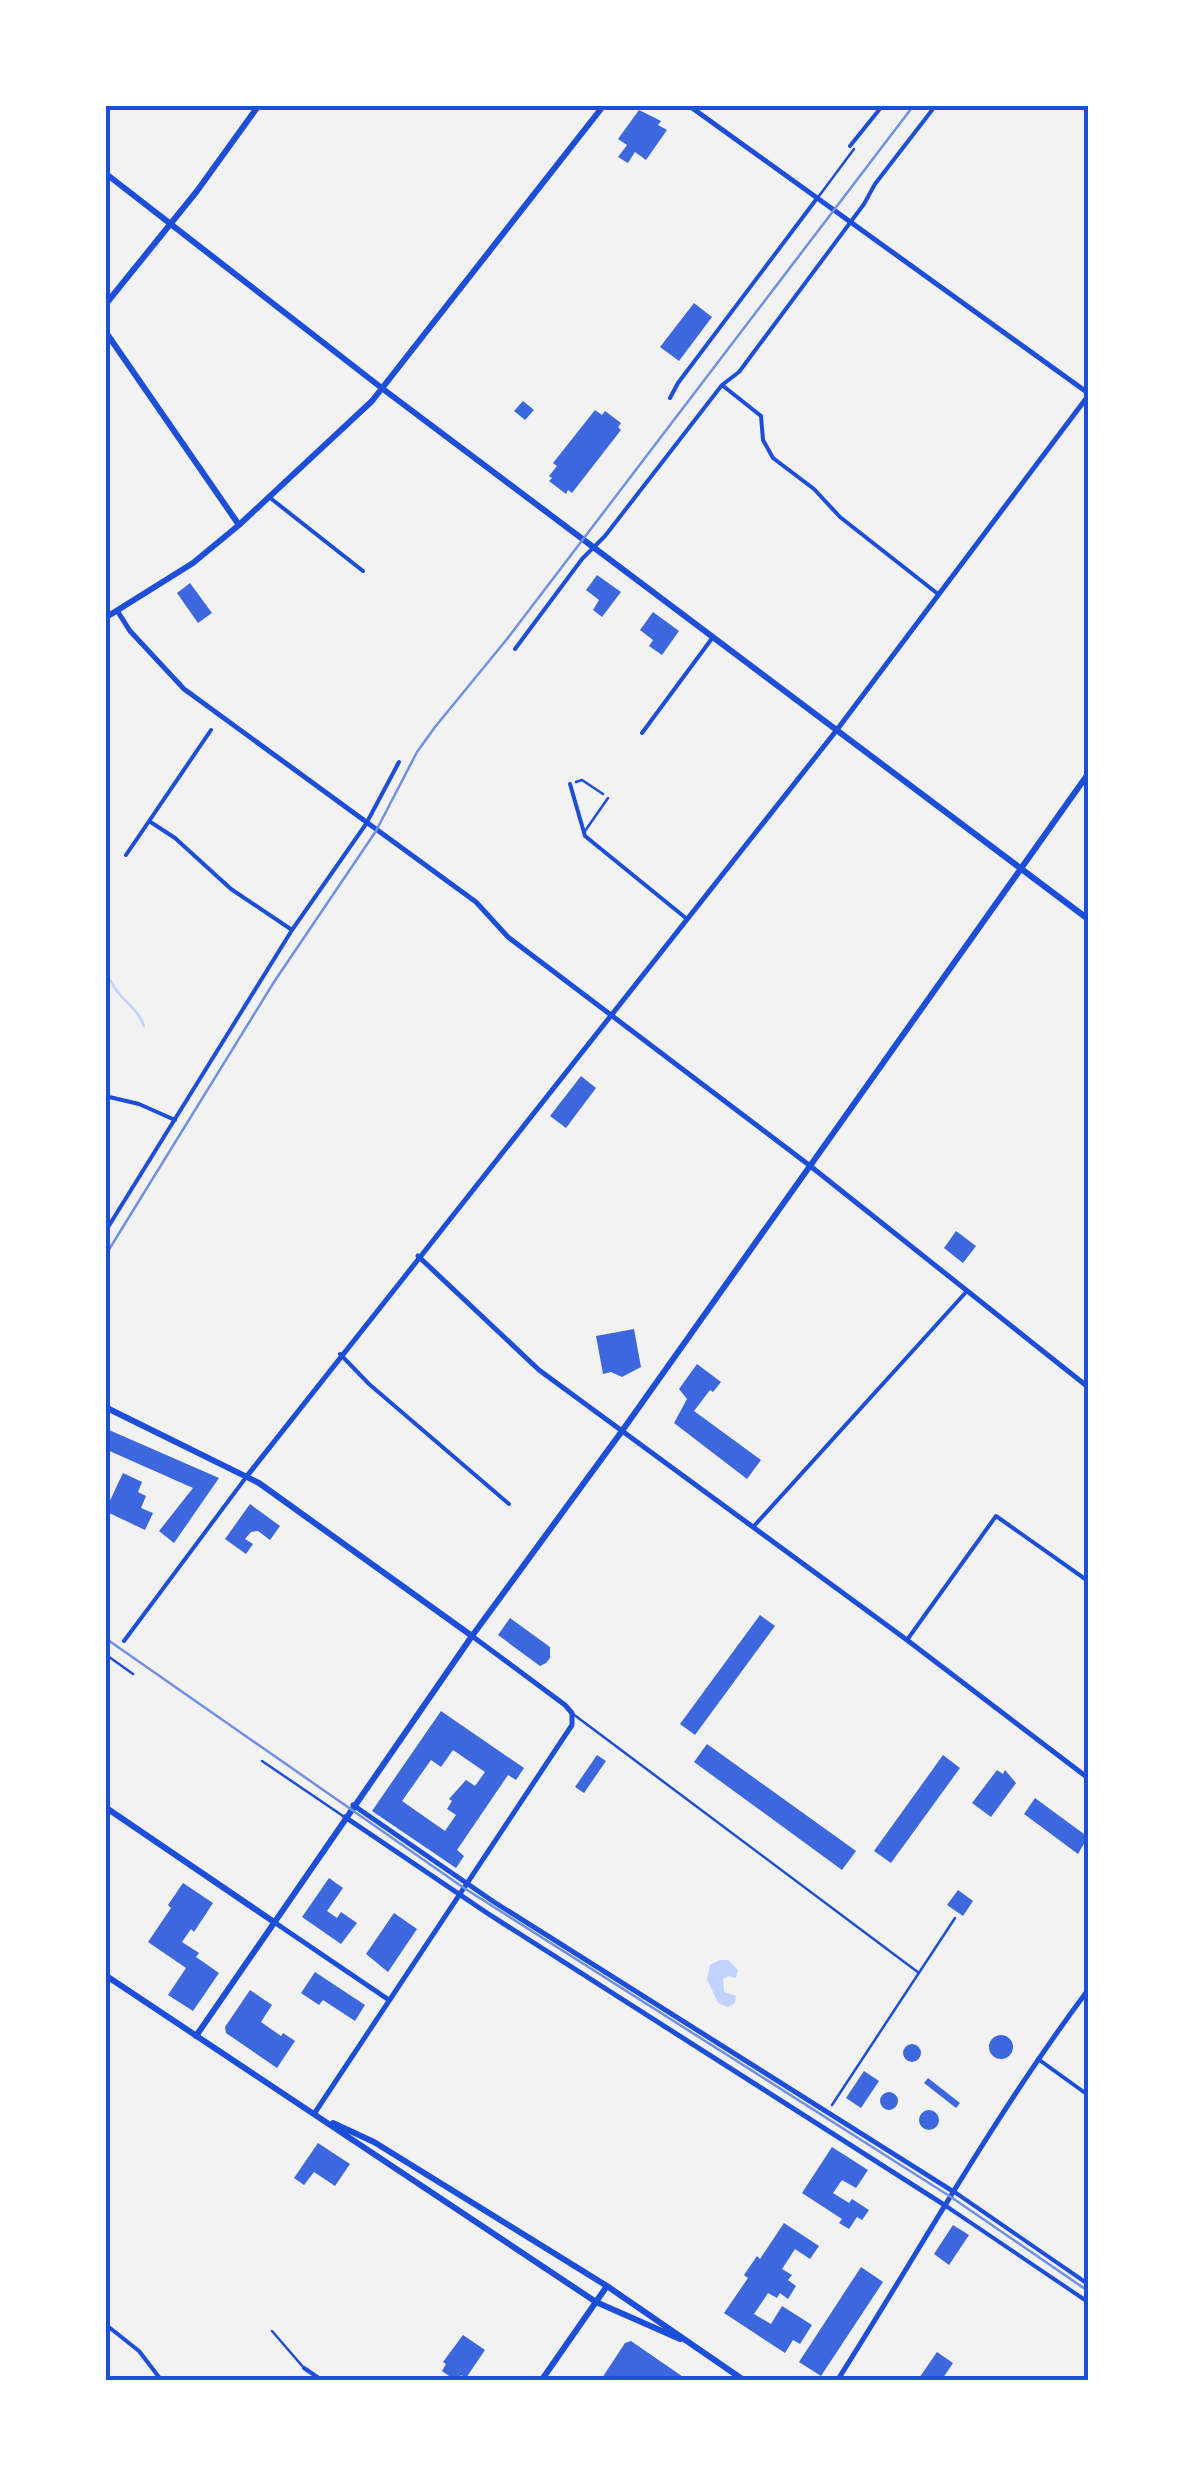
<svg xmlns="http://www.w3.org/2000/svg" width="1193" height="2486" font-family="'Alegreya Sans',sans-serif">
	<style>
		.water { fill: #bfd3fe }
		.lines { fill: none; stroke-linecap: round; stroke-linejoin: round }
		.stream { stroke: #bfd3fe; stroke-width: 2.5 }
		.building { fill: #3d67dc; fill-rule: evenodd }
		.path { stroke: #1d4ed8; stroke-width: 2.5 }
		.service { stroke: #1d4ed8; stroke-width: 2.5 }
		.pedestrian { stroke: #1d4ed8; stroke-width: 2.5 }
		.minor { stroke: #1d4ed8; stroke-width: 4 }
		.tertiary { stroke: #1d4ed8; stroke-width: 5 }
		.secondary { stroke: #1d4ed8; stroke-width: 6 }
		.primary { stroke: #1d4ed8; stroke-width: 6 }
		.tram { stroke: #7290e2; stroke-width: 2.5 }
		.neatline { fill: none; stroke: #1d4ed8; stroke-width: 4 }
	</style>
	<rect width="100%" height="100%" fill="#f2f2f2"/>
	<path class="water" d="M720,1960H728L738,1970L736,1978L728,1976L723,1979L724,1992L736,1996L735,2003L728,2007L718,2003L707,1979L710,1965Z"/>
	<g class="lines">
		<path class="stream" d="M105,980L111,981C118,999 137,1006 144,1026"/>
	</g>
	<path class="building" d="M639,110L661,121L658,125L667,130L646,160L635,152L628,163L618,157L627,145L618,139Z
		M694,303L712,317L679,361L660,347Z
		M523,401L534,410L525,420L514,411Z
		M595,410L602,415L605,411L621,423L618,427L621,430L572,493L568,490L566,494L549,481L552,478L549,476L557,466L553,463Z
		M597,575L621,592L602,617L593,610L599,600L586,590Z
		M190,583L212,613L198,623L177,593Z
		M653,612L679,631L662,655L649,646L653,640L640,630Z
		M581,1076L596,1088L566,1128L550,1116Z
		M956,1231L976,1246L963,1263L944,1248Z
		M634,1329L641,1367L622,1377L611,1372L603,1374L596,1336Z
		M697,1364L721,1382L713,1392L710,1390L694,1411L761,1460L747,1479L674,1423L687,1399L679,1389Z
		M109,1430L219,1478L174,1543L159,1531L193,1488L105,1449Z
		M123,1473L142,1482L138,1492L146,1496L141,1508L153,1513L145,1530L105,1511Z
		M250,1504L280,1526L270,1540L258,1531L251,1532L245,1539L253,1544L246,1554L225,1539Z
		M760,1615L775,1626L695,1735L680,1724Z
		M510,1618L550,1647V1658L546,1663L540,1666L498,1635Z
		M441,1711L524,1768L516,1780L508,1775L457,1850L464,1856L456,1868L372,1811ZM453,1750L485,1772L475,1786L466,1780L449,1799L452,1801L447,1809L456,1815L445,1831L402,1801L431,1760L441,1767Z
		M707,1744L856,1851L842,1870L694,1762Z
		M597,1755L606,1761L584,1793L575,1787Z
		M943,1755L960,1768L891,1863L874,1851Z
		M997,1770L1003,1774L1005,1770L1016,1783L991,1817L972,1803Z
		M1035,1798L1088,1837L1078,1854L1024,1814Z
		M329,1878L343,1888L327,1911L337,1918L341,1912L357,1923L341,1944L302,1917Z
		M183,1883L213,1903L194,1932L191,1929L182,1942L199,1953L196,1957L219,1973L193,2011L168,1995L186,1968L148,1942L171,1908L168,1905Z
		M958,1890L973,1901L963,1916L947,1905Z
		M394,1913L417,1929L388,1972L366,1954Z
		M315,1972L365,2005L355,2021L323,2000L319,2005L301,1993Z
		M250,1990L272,2005L261,2022L281,2036L283,2033L295,2041L277,2068L226,2033L225,2027Z
		M989 2047a12 12 0 1 1 24 0a12 12 0 1 1-24 0Z
		M903 2053a9 9 0 1 1 18 0a9 9 0 1 1-18 0Z
		M864,2071L879,2081L861,2108L846,2098Z
		M928,2078L960,2103L956,2108L924,2083Z
		M880 2101a9 9 0 1 1 18 0a9 9 0 1 1-18 0Z
		M919 2120a10 10 0 1 1 20 0a10 10 0 1 1-20 0Z
		M318,2143L350,2164L335,2186L314,2172L304,2185L294,2178Z
		M832,2147L868,2170L856,2188L842,2180L833,2193L849,2203L852,2199L869,2210L862,2220L857,2217L849,2229L839,2223L842,2219L802,2193Z
		M784,2223L819,2246L810,2259L795,2249L782,2269L792,2275L788,2280L796,2286L788,2299L780,2293L777,2298L768,2293L754,2314L771,2324L782,2306L812,2325L800,2344L793,2340L785,2353L724,2313L748,2278L744,2275L757,2256L760,2259Z
		M953,2225L969,2235L949,2265L934,2254Z
		M861,2267L883,2282L821,2376L799,2362Z
		M463,2335L485,2350L466,2378L461,2375L456,2381L442,2371L446,2364L443,2362Z
		M631,2341L689,2381H600L625,2343Z
		M937,2352L953,2363L941,2381H917Z"/>
	<g class="lines">
		<path class="path" d="M576,782L582,780L603,794"/>
		<path class="service" d="M819,196L854,149
			M585,831L608,798
			M105,1654L133,1674
			M262,1761L343,1816
			M272,2331L304,2368"/>
		<path class="pedestrian" d="M573,1714L919,1973
			M832,2105L955,1918"/>
		<path class="minor" d="M850,146L883,105
			M722,385L761,416L763,440L773,458L814,489L840,517L938,594
			M670,398L678,383L818,197
			M269,497L363,571
			M515,649L582,559L605,536L722,385L739,372L864,204L875,184L936,105
			M642,733L713,637
			M570,784L585,836L687,919
			M149,821L175,838L231,889L292,930
			M126,855L211,730
			M105,1096L139,1104L175,1120
			M105,1232L292,930L366,824L399,762
			M340,1354L369,1384L509,1504
			M754,1526L967,1291
			M907,1640L996,1516L1088,1581
			M124,1641L247,1476
			M1038,2059L1088,2095
			M956,2193L1088,2284
			M946,2206L1088,2302
			M105,2324L139,2351L162,2381
			M304,2368L323,2381"/>
		<path class="tertiary" d="M688,105L1088,393
			M118,612L130,631L184,689L476,902L508,937L809,1165L1088,1387
			M418,1256L539,1370L907,1640L1088,1778
			M247,1476L836,731L1088,396
			M353,1805L494,1902L954,2192
			M345,1817L487,1913L946,2206
			M274,1922L389,2000
			M314,2114L572,1725V1713L565,1705L472,1636
			M837,2381C920,2250 995,2114 1088,1990"/>
		<path class="secondary" d="M105,173L383,389L1088,919
			M105,305L197,191L259,105
			M105,331L239,525
			M105,618L193,563L239,525L372,401L604,105
			M105,1407L259,1483L472,1636
			M105,1807L274,1922
			M196,2036L472,1636L622,1431L1088,774
			M541,2381L607,2286"/>
		<path class="primary" d="M105,1975L596,2302L680,2339
			M333,2123L374,2142L607,2286L745,2381"/>
		<path class="tram" d="M105,1256L274,982L376,831L417,752L435,727L507,639L914,105
			M105,1638L464,1888L951,2197L1088,2291"/>
	</g>
	<rect width="1193" height="2486" fill="none" stroke="#ffffff" stroke-width="215"/>
	<rect x="108" y="108" width="978" height="2270" class="neatline"/>
</svg>
